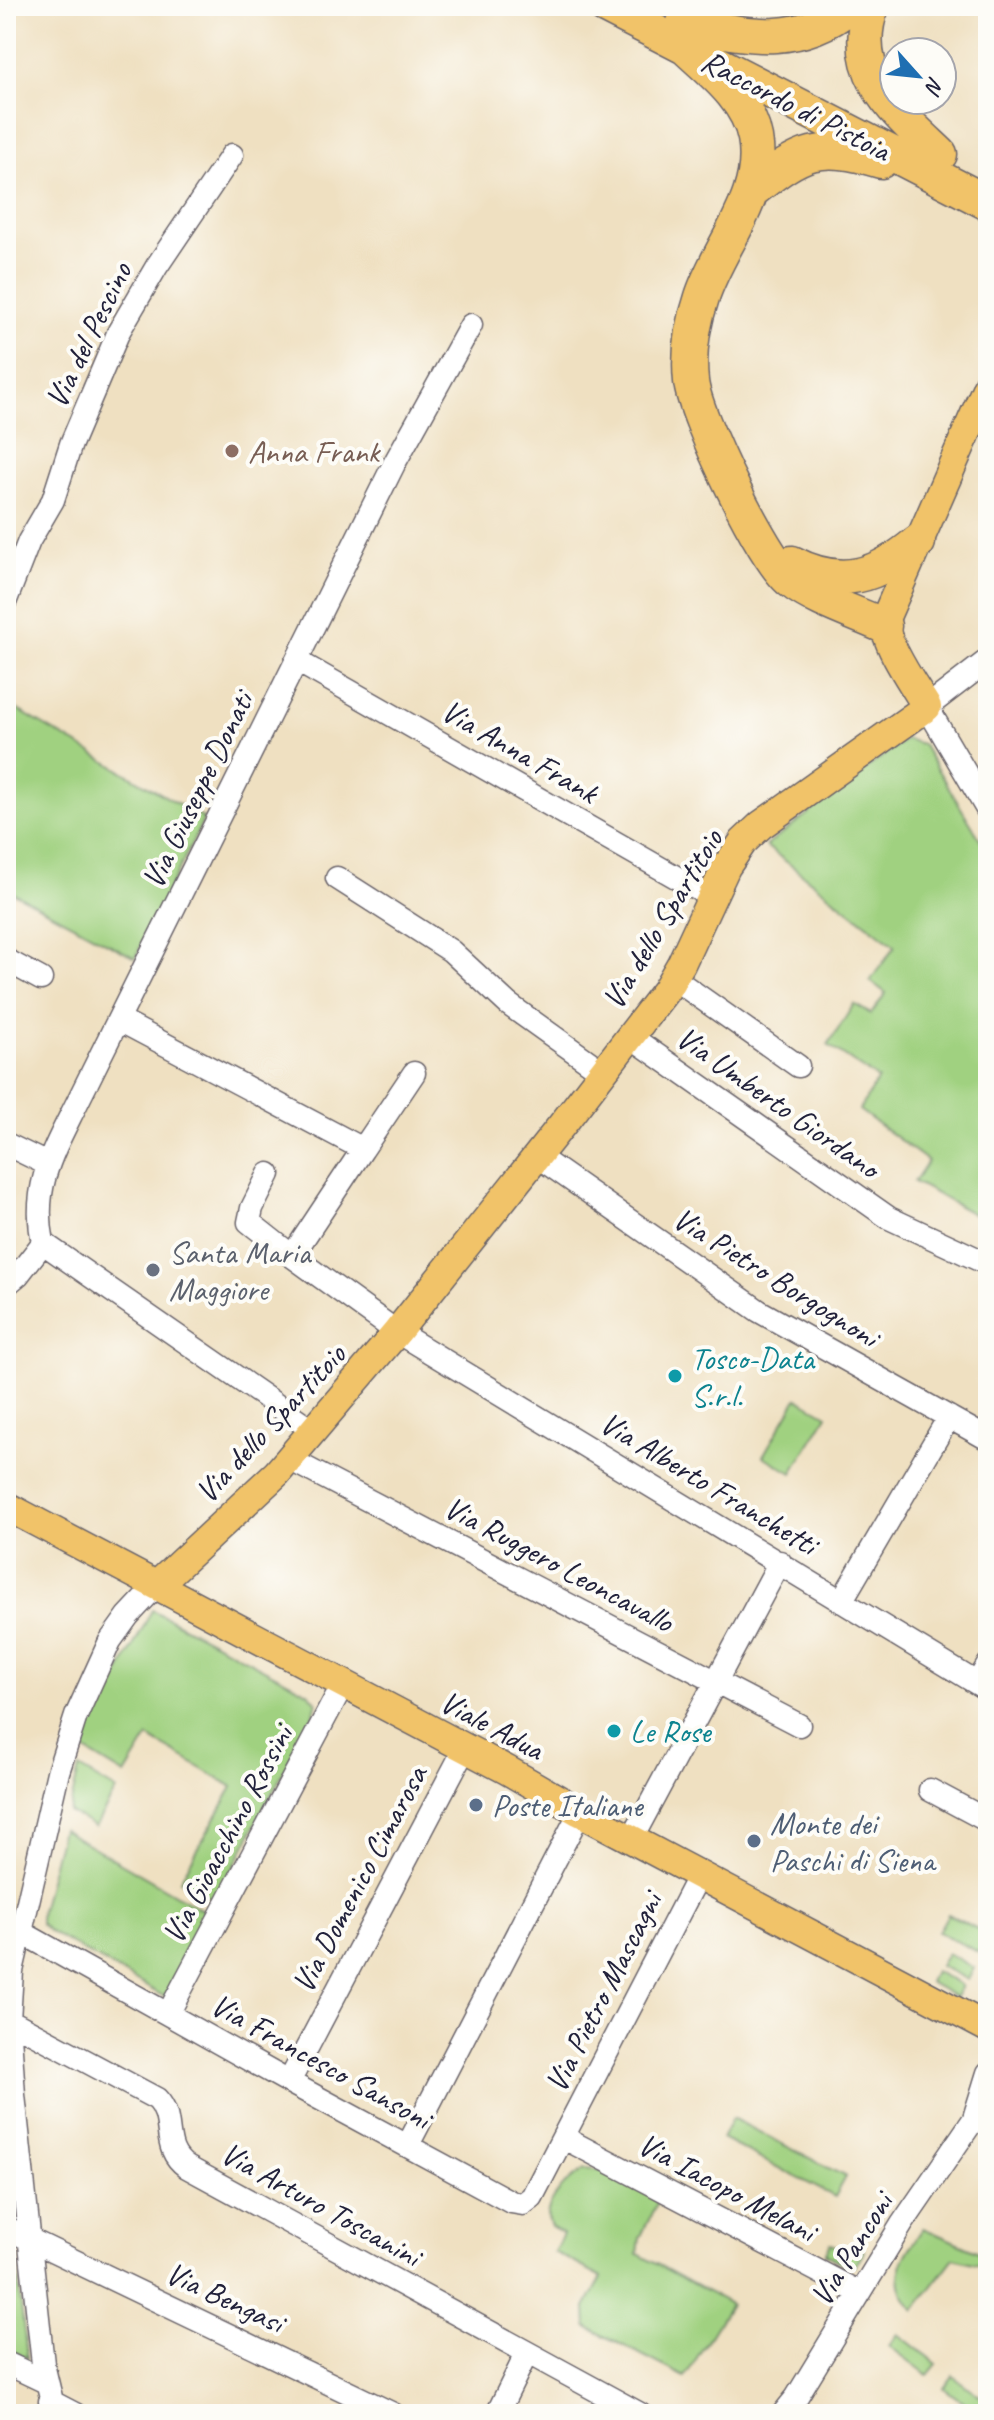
<svg xmlns="http://www.w3.org/2000/svg" width="994" height="2420" font-family="Caveat,sans-serif">
	<style>
		.green { fill: #a0d180; stroke: #617a5e; stroke-width: 2 }
		.lines { fill: none; stroke-linecap: round; stroke-linejoin: round }
		.minor-casing { stroke: #6a646a; stroke-width: 25 }
		.major-casing { stroke: #6a646a; stroke-width: 31 }
		.highway-casing { stroke: #6a646a; stroke-width: 37 }
		.minor { stroke: #fff; stroke-width: 22 }
		.major { stroke: #f1c369; stroke-width: 28 }
		.highway { stroke: #f1c369; stroke-width: 34 }
		.education-dot { fill: #8d6e63; stroke: #fdfcf7; stroke-width: 3 }
		.worship-dot { fill: #6b7280; stroke: #fdfcf7; stroke-width: 3 }
		.culture-dot { fill: #0f9aa8; stroke: #fdfcf7; stroke-width: 3 }
		.service-dot { fill: #5c6f8a; stroke: #fdfcf7; stroke-width: 3 }
		.labels { text-anchor: middle; stroke-width: 8; stroke-linejoin: round; paint-order: stroke }
		.street-label { font-size: 32px; fill: #22223b; stroke: #fdfcf7 }
		.education-label { font-size: 32px; fill: #785e54; stroke: #fdfcf7; text-anchor: start }
		.worship-label { font-size: 32px; fill: #5b616d; stroke: #fdfcf7; text-anchor: start }
		.culture-label { font-size: 32px; fill: #0d838f; stroke: #fdfcf7; text-anchor: start }
		.service-label { font-size: 32px; fill: #4e5e75; stroke: #fdfcf7; text-anchor: start }
	</style>
	<rect width="100%" height="100%" fill="#fdfcf7"/>
	<filter id="ink" filterUnits="userSpaceOnUse"><feTurbulence type="fractalNoise" baseFrequency=".0125" numOctaves="2"/><feDisplacementMap in="SourceGraphic" scale="16" xChannelSelector="R" yChannelSelector="G"/><feConvolveMatrix kernelMatrix="1 2 1 2 8 2 1 2 1" color-interpolation-filters="sRGB"/></filter>
	<filter id="wash" filterUnits="userSpaceOnUse"><feTurbulence type="fractalNoise" baseFrequency=".006" numOctaves="4" result="noise"/><feDisplacementMap in="SourceGraphic" scale="32" xChannelSelector="R" yChannelSelector="G"/><feGaussianBlur stdDeviation="1.8" result="paint"/><feColorMatrix in="noise" values="0 0 0 0 0 0 0 0 0 0 0 0 0 0 0 0 0 1.4 0 .05"/><feComposite in="paint" operator="in"/></filter>
	<g filter="url(#wash)">
		<rect width="100%" height="100%" fill="#efe0c1"/>
		<path class="green" d="M6,703L204,819L135,958L6,889Z
			M905,739L922,744L988,852V1222L914,1182L928,1161L859,1110L878,1079L828,1045L854,1004L871,1014L886,993L870,981L895,946L766,846Z
			M797,1398L827,1415L792,1473L763,1456Z
			M152,1610L308,1692L317,1702L314,1713L216,1901L180,1880L233,1787L148,1737L125,1775L84,1750L91,1727Z
			M79,1768L116,1790L95,1827L69,1812Z
			M62,1829L209,1914L165,1997L50,1932L40,1923V1915Z
			M948,1914L988,1934V1942L982,1954L938,1932Z
			M947,1953L974,1968L968,1980L940,1966Z
			M934,1971L962,1986L956,1997L929,1982Z
			M732,2118L846,2177L835,2197L722,2139Z
			M585,2169C612,2170 636,2185 660,2197L640,2238L638,2254L730,2304L685,2377L587,2327L586,2308L602,2277L554,2252L563,2234L551,2227L547,2215C551,2195 568,2180 585,2169Z
			M923,2228L988,2256V2267L954,2258L914,2310C885,2278 904,2258 923,2228Z
			M6,2243L16,2261L27,2358L6,2348Z
			M831,2243L845,2251L850,2245L864,2251L855,2266L849,2267L825,2254Z
			M898,2334L937,2364L928,2375L889,2346Z
			M953,2376L988,2402V2414H979L944,2388Z"/>
	</g>
	<g filter="url(#ink)">
		<g class="lines">
			<defs>
				<path id="minor" d="M6,600L29,541L53,500L71,444L119,331L157,266L232,155
					M988,660L927,707L988,811
					M297,661L711,897
					M337,878L451,951L508,1004L603,1072
					M6,960L41,979
					M673,978L798,1066
					M119,1020L363,1149L292,1256L397,1332L988,1690
					M631,1037L889,1218L988,1264
					M6,1144L47,1164
					M363,1149L414,1073
					M537,1156L759,1311L988,1439
					M269,1174L252,1208L249,1222L292,1256
					M43,1243L314,1431
					M6,1285L18,1275L43,1243C32,1190 50,1157 73,1111L394,464L471,325
					M289,1459L799,1725
					M842,1600L949,1417
					M977,1683L988,1665
					M930,1790L988,1821
					M631,1840L780,1562
					M21,1932L289,2082L511,2202L523,2204L532,2197L699,1875
					M168,2014L343,1684
					M9,2020L157,2099C177,2120 159,2147 187,2167L640,2414
					M289,2082L465,1748
					M974,2118L988,2073
					M564,2138L860,2293
					M408,2145L580,1812
					M6,2228L393,2414
					M6,2363L46,2382
					M50,2401L75,2414
					M55,2414L43,2364L14,2095L9,2020L12,1971L58,1772L76,1716L110,1641L128,1616L157,1585
					M497,2414L527,2353
					M783,2414L796,2398L902,2224L974,2119L988,2105"/>
				<path id="major" d="M6,1506L507,1770L580,1812L988,2028
					M157,1585L277,1473L397,1332L565,1121L666,990L681,964L726,867L743,842L761,825L927,707C915,687 882,641 885,619L988,384"/>
				<path id="highway" d="M605,6L988,203
					M872,6C847,73 896,112 940,154
					M684,23C746,35 796,49 850,6
					M686,48C713,73 748,100 755,138C766,198 719,244 702,297C693,324 688,353 691,381C694,416 764,560 791,581C815,600 856,613 884,626
					M754,189C802,151 819,142 881,161
					M792,563C842,589 878,576 918,542"/>
			</defs>
			<use href="#minor" class="minor-casing"/>
			<use href="#major" class="major-casing"/>
			<use href="#highway" class="highway-casing"/>
			<use href="#minor" class="minor"/>
			<use href="#major" class="major"/>
			<use href="#highway" class="highway"/>
		</g>
	</g>
	<circle class="education-dot" cx="232" cy="451" r="8"/>
	<circle class="worship-dot" cx="153" cy="1270" r="8"/>
	<g class="culture-dot">
		<circle cx="675" cy="1376" r="8"/>
		<circle cx="614" cy="1731" r="8"/>
	</g>
	<g class="service-dot">
		<circle cx="476" cy="1805" r="8"/>
		<circle cx="754" cy="1841" r="8"/>
	</g>
	<g class="labels">
		<g class="street-label">
			<text transform="translate(796 105) rotate(27)" y="11">Raccordo di Pistoia</text>
			<text transform="translate(88 335) rotate(-64)" y="11">Via del Pescino</text>
			<text transform="translate(520 751) rotate(30)" y="11">Via Anna Frank</text>
			<text transform="translate(197 790) rotate(-64)" y="11">Via Giuseppe Donati</text>
			<text transform="translate(662 919) rotate(-59)" y="11">Via dello Spartitoio</text>
			<text transform="translate(778 1102) rotate(35)" y="11">Via Umberto Giordano</text>
			<text transform="translate(776 1277) rotate(32)" y="11">Via Pietro Borgognoni</text>
			<text transform="translate(270 1423) rotate(-47)" y="11">Via dello Spartitoio</text>
			<text transform="translate(709 1483) rotate(31)" y="11">Via Alberto Franchetti</text>
			<text transform="translate(559 1564) rotate(28)" y="11">Via Ruggero Leoncavallo</text>
			<text transform="translate(492 1725) rotate(28)" y="11">Viale Adua</text>
			<text transform="translate(227 1834) rotate(-62)" y="11">Via Gioacchino Rossini</text>
			<text transform="translate(359 1879) rotate(-62)" y="11">Via Domenico Cimarosa</text>
			<text transform="translate(603 1992) rotate(-63)" y="11">Via Pietro Mascagni</text>
			<text transform="translate(321 2061) rotate(29)" y="11">Via Francesco Sansoni</text>
			<text transform="translate(727 2187) rotate(28)" y="11">Via Iacopo Melani</text>
			<text transform="translate(321 2204) rotate(29)" y="11">Via Arturo Toscanini</text>
			<text transform="translate(851 2249) rotate(-58)" y="11">Via Panconi</text>
			<text transform="translate(225 2297) rotate(25)" y="11">Via Bengasi</text>
		</g>
		<g class="education-label">
			<text x="248" y="462">Anna Frank</text>
		</g>
		<g class="worship-label">
			<text x="169" y="1263">Santa Maria<tspan x="169" dy="37">Maggiore</tspan></text>
		</g>
		<g class="culture-label">
			<text x="691" y="1369">Tosco-Data<tspan x="691" dy="37">S.r.l.</tspan></text>
			<text x="630" y="1742">Le Rose</text>
		</g>
		<g class="service-label">
			<text x="492" y="1816">Poste Italiane</text>
			<text x="770" y="1834">Monte dei<tspan x="770" dy="37">Paschi di Siena</tspan></text>
		</g>
	</g>
	<rect width="994" height="2420" fill="none" stroke="#fdfcf7" stroke-width="32"/>
	<g transform="translate(918 76) rotate(117)"><circle r="38" fill="#fdfcf7" stroke="#a5a5ac" stroke-width="2"/>
	<path d="M0-6L14 30L0 20L-14 30Z" fill="#1f6fb2"/>
	<text y="-12" font-size="22" font-weight="bold" text-anchor="middle" fill="#22223b">N</text>
	</g>
</svg>
